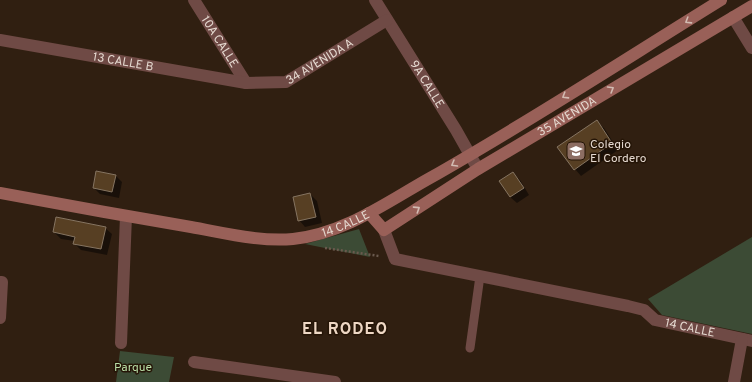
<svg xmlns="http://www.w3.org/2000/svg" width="752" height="382" font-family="Overpass,sans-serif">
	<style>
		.green { fill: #3c4b35 }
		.shadow { fill: #0007 }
		.building { fill: #573f23; stroke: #857461 }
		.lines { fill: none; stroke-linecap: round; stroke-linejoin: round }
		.path { stroke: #6a5a4e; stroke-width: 2.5; stroke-dasharray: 2 2; stroke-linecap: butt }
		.lane { stroke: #6f4a45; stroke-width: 9 }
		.street { stroke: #6f4a45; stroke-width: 12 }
		.secondary { stroke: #996058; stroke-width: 12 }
		.oneway { stroke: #d2bbb2 }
		.labels { text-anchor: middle; stroke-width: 3; stroke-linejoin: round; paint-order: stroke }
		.street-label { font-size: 12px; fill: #e5d9d0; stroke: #251507 }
		.poi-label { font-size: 12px; fill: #e5d9d0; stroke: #251507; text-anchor: start }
		.park-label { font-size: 12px; fill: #badfa8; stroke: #251507 }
		.district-label { font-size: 16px; font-weight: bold; letter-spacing: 1px; fill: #eed7c4; stroke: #251507 }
	</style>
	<rect width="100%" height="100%" fill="#301f11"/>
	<path class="green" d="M359,229L370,257L305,244Z
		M752,237V334L662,315L648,299Z
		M120,351L174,357L169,382H116Z"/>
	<path class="shadow" d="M597,122L604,128L618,150L581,176L575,169Z
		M513,174L520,180L529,195L517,203L510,197Z
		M116,176L122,182L119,198L100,194L94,188Z
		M310,194L317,201L322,223L305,227L299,220Z
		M105,228L112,234L107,255L81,250L74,243L75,241L61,239L54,232Z"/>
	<path class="building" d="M597,120L612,143L574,170L557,147Z
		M96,171L116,175L112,192L93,188Z
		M513,172L524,188L510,197L499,181Z
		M310,193L316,217L298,221L293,197Z
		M56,217L106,227L101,249L73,244L75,237L53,232Z"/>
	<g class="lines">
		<path class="path" d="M325,248L379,256"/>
		<path class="lane" d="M470,348L480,276"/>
		<g class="street">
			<path id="s1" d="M194,0L246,83"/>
			<path id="s2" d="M375,0L456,130L478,169"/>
			<path d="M733,17L752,48"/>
			<path id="s3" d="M0,40L246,83L286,82L387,20"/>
			<path id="s4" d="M384,230L395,259L628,306L644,310L655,320L752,341"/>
			<path d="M0,282H2L0,318"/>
			<path d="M121,343L126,216"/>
			<path d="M194,362L335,382"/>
			<path d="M734,382L742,339"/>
		</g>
		<g class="secondary">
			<path id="s5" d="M0,193C64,205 127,216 191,227C225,233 259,242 293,239C344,234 387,202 430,178C529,122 624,60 721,0"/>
			<path id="s6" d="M369,213L384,230L478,169L752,6"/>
		</g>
	</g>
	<defs><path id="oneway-chevron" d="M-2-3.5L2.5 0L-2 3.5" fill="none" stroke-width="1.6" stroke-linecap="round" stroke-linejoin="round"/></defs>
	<g class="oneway">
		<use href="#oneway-chevron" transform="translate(688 21) rotate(148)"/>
		<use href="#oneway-chevron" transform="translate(611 89) rotate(-31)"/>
		<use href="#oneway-chevron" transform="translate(565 96) rotate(148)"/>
		<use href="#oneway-chevron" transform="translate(454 164) rotate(150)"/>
		<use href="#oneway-chevron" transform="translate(417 209) rotate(-33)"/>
	</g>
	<defs>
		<symbol id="school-square" viewBox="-11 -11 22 22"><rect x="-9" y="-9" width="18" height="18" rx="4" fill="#8d6e63" stroke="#251507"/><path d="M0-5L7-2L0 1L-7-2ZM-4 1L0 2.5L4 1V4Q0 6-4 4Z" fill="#fff"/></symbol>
	</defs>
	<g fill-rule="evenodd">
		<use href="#school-square" x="565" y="140" width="22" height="22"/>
	</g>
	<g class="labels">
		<g class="street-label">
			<text dy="4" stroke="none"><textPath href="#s1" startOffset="49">10A CALLE</textPath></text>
			<text dy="4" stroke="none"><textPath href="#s3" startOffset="329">34 AVENIDA A</textPath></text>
			<text dy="4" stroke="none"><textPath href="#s3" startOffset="125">13 CALLE B</textPath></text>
			<text dy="4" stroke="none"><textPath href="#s2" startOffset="99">9A CALLE</textPath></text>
			<text dy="4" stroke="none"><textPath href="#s6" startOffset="238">35 AVENIDA</textPath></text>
			<text dy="4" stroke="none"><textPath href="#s5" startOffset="352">14 CALLE</textPath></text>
			<text dy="4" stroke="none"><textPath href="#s4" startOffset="336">14 CALLE</textPath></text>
		</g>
		<g class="poi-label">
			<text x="590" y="148">Colegio<tspan x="590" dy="14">El Cordero</tspan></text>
		</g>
		<g class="park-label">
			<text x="133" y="371">Parque</text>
		</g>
		<g class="district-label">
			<text x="345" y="334">EL RODEO</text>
		</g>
	</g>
</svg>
